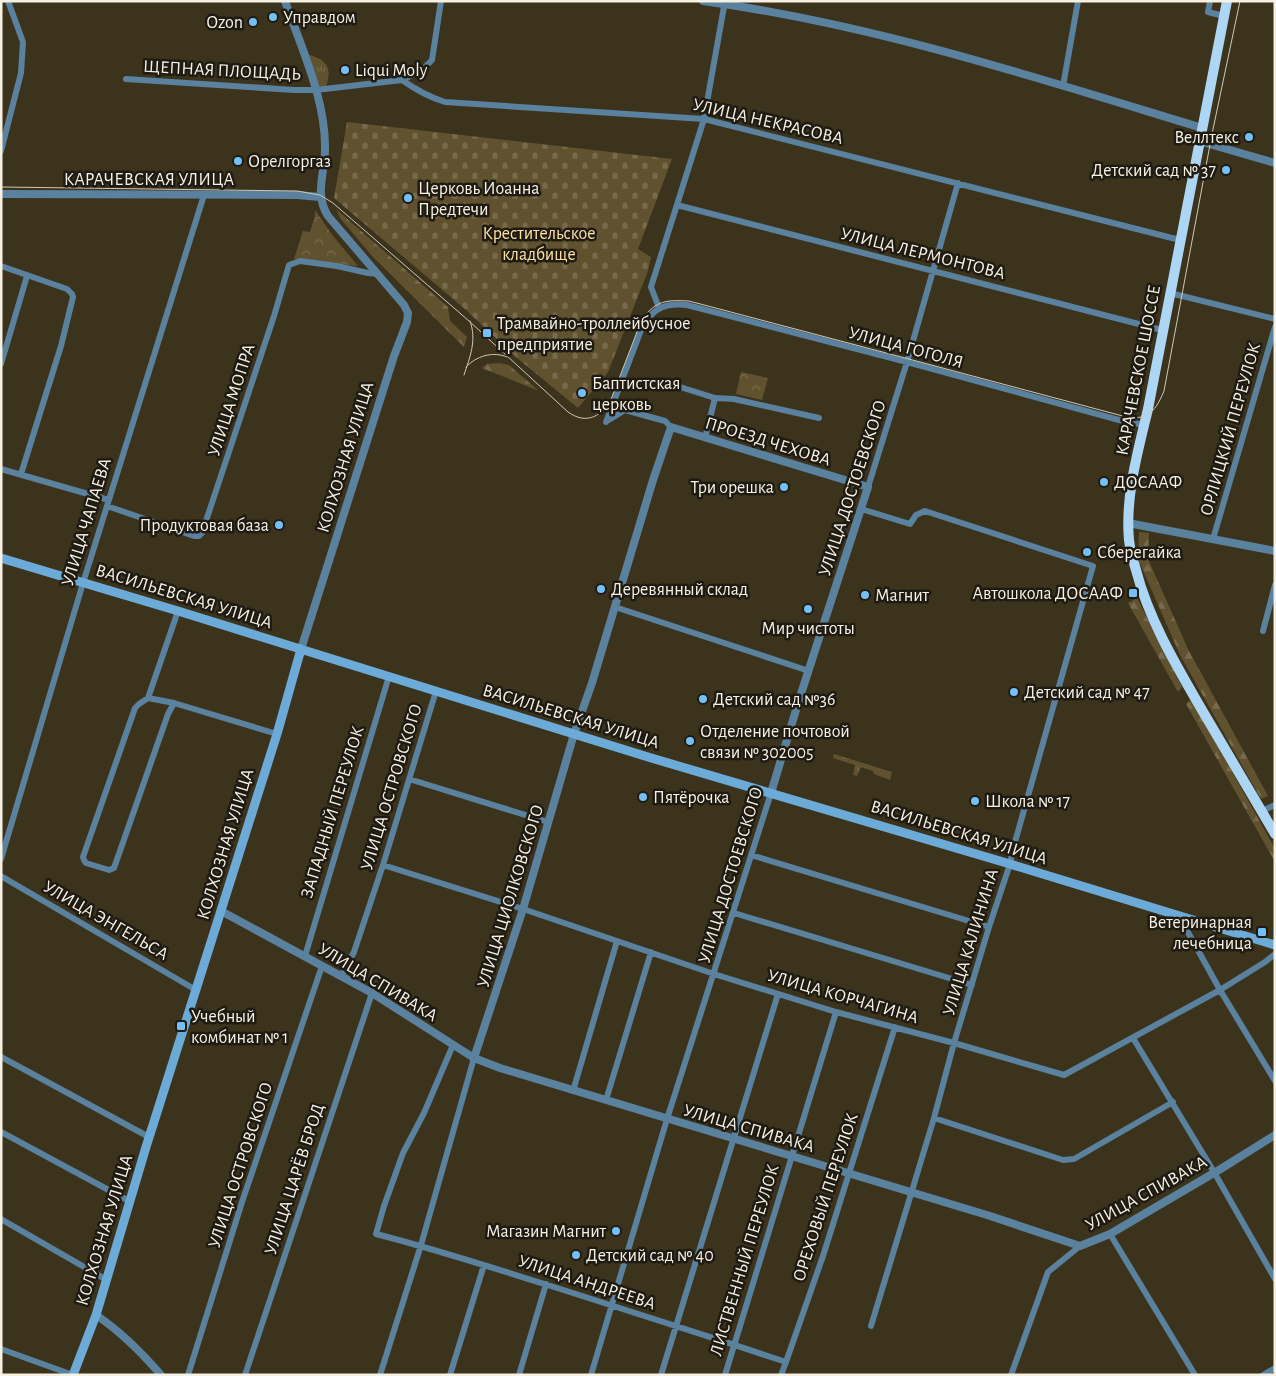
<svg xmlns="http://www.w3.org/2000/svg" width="1276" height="1376" font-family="'Alegreya Sans',sans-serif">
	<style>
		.grass { fill: url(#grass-tufts) }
		.forest { fill: url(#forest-firs) }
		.cemetery { fill: url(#cemetery-stones) }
		.park { fill: url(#park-crowns) }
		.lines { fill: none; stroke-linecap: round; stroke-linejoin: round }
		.minor { stroke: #5a819d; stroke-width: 6 }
		.tertiary { stroke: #5a819d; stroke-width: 8 }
		.secondary { stroke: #6cabd8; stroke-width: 9 }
		.trunk { stroke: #add6f4; stroke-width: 10 }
		.tram { stroke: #cfc8b9; stroke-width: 1 }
		.poi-dot { fill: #74c0f6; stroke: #1f1b12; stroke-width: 2 }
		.labels { text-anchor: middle; stroke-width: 5; stroke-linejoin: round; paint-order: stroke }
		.poi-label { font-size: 18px; fill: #f7f1e4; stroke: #1f1b12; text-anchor: start }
		.street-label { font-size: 18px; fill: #f7f1e4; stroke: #1f1b12 }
		.park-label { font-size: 18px; fill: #fae0a2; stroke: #1f1b12 }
	</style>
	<defs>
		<pattern id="grass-tufts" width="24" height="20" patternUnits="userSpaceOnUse" patternTransform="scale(1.25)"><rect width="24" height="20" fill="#61522f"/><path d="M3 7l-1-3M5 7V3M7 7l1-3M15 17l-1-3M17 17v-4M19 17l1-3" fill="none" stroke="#786b4d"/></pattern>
		<pattern id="forest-firs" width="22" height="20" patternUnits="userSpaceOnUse" patternTransform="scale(1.25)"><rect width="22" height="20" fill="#61522f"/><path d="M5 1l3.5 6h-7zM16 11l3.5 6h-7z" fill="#786b4d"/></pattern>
		<pattern id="cemetery-stones" width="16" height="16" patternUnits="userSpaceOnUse" patternTransform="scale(1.25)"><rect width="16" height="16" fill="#61522f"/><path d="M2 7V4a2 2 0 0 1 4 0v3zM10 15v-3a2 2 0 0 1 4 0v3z" fill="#786b4d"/></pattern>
		<pattern id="park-crowns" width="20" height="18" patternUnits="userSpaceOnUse" patternTransform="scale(1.25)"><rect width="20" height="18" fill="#61522f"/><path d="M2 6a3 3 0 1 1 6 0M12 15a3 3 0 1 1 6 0" fill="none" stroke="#786b4d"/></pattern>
	</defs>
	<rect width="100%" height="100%" fill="#3c331d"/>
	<path class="grass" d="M309,55C326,59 333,68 326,86L319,87Z
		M834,754L892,772L890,780L874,774L873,771L861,767L857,776L853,775L855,765L833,758Z"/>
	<path class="forest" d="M336,209L448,307L450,321L467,337L464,347L372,256L340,218Z
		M499,363L509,365L539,391L482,368L487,364Z
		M1139,532L1149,533L1148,559L1188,649L1268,796L1261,799L1180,655L1138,559Z
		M1137,598L1182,687L1178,692L1128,603Z
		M1192,699L1275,849V862L1186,704Z"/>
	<path class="cemetery" d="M347,122L672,159L638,249L651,257L648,271L608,372L578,408L517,358L466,310L334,198Z"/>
	<path class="park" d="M315,210L333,236L358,266L294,259L303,231L310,232L315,216Z
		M741,372L768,378L762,400L736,394Z"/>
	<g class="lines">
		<path class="minor" d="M1210,1L1208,12L1224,16
			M126,79L294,90H316L402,80C416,90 429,97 445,102L704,119L1180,240
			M402,80L422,70L432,60L441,1
			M1063,86L1078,1
			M1,151L21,73L23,42L8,1
			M677,205L1162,330
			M1,266L67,289L72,294L73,297L61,346L21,474
			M1170,293L1275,319
			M659,308L651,287L704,119L725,1
			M1,364L27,276
			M661,381L715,398
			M607,421L625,410L665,421L671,427
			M606,422L643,325C655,307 666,303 687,305L907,362L1119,420L1144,425
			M705,438L715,398L734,399L819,418
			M1,469L109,500
			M868,487L907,362L958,183
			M107,506L194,536H199L202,533L274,316L289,265L300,261L337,266L368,273L378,274
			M861,509L910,524L916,515L925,511L1093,566L1013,849L1010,864L989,927L954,1043L934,1118L871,1326
			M1213,539L1275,327
			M615,607L809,671
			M178,611L148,698L139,704L135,708L83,857L84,860L86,863L109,870L114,868L168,714L174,703L277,734
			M1263,631L1275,585
			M148,698L174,703
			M409,779L548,822
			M1262,811L1275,805
			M751,855L989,927
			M1,859L83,583L204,195
			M383,865L523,909L714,974L836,1012L954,1043L1064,1075L1220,990L1265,962L1275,954
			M1,876L196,990
			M734,913L972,985
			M1179,916L1220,990L1275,1081
			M305,956L389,676
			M341,976L354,952L383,865L436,691
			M1133,1038L1214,1172L1275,1279
			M453,1045L424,1113L403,1153L384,1206L376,1234C435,1249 493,1268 551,1286C630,1311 708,1336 786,1362
			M1,1057L149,1137
			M573,1091L617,941
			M606,1100L651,952
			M934,1118L1063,1160L1074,1159L1173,1102
			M1,1132L129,1201
			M1,1219L105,1279
			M1110,1234L1195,1375
			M1,1349L73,1375
			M188,1375L242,1202L322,966
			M245,1375L372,993
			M380,1375L421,1245L474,1058
			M450,1375L484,1265
			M519,1375L546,1284
			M591,1375L667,1119L771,793
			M661,1375L778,994
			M725,1375L836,1012
			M781,1375L786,1362L823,1256L895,1027
			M1011,1375L1048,1272L1080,1246
			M1263,1375L1275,1368"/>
		<path class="tertiary" d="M285,1C301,47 326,100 325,149C325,173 314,194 328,216L404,305L408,313L407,322L394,356L301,649
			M703,1C873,24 1038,78 1202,128
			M1199,141L1275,163
			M1,194L297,195L320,197
			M1128,523L1275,551
			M221,911L372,993L474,1058L500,1068L987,1215L1080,1246L1110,1234L1219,1170L1275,1135
			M474,1058L523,909L574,734L592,683L653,480L671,427L868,487L799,700L771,793
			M96,1315C120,1331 142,1353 161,1375"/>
		<path class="secondary" d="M1,558L178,611L648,757L1010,864L1275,945
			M73,1375L96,1315L146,1147L277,734L301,649"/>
		<path class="trunk" d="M1227,1L1148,409C1138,451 1125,496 1129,540C1130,550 1133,560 1136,570C1149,620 1176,665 1202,710C1226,751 1251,793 1275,834"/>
		<path class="tram" d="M1,187L297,191L320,195L333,203L469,321L568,412C585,424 599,418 610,402L642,319C657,300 666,300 689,301L890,354L1119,415C1145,422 1154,415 1164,391L1212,134L1240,1
			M466,367C476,356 493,351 507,357
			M464,375C470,357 477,340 470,321"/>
	</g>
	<g class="poi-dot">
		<circle cx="273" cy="17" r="5"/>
		<circle cx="253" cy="22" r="5"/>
		<circle cx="345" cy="70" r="5"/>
		<circle cx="1249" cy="137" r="5"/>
		<circle cx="238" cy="161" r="5"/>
		<circle cx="1226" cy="170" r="5"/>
		<circle cx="408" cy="198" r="5"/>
		<rect x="482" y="328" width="10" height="10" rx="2.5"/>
		<circle cx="582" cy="393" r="5"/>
		<circle cx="1104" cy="482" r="5"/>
		<circle cx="784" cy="487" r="5"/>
		<circle cx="279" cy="525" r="5"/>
		<circle cx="1087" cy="552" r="5"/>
		<circle cx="601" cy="589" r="5"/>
		<rect x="1128" y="588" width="10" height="10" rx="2.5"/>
		<circle cx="865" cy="595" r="5"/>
		<circle cx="808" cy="609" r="5"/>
		<circle cx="1014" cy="692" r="5"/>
		<circle cx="703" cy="699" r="5"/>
		<circle cx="690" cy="741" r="5"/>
		<circle cx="643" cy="797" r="5"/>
		<circle cx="975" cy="801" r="5"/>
		<rect x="1257" y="927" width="10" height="10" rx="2.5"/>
		<rect x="176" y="1021" width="10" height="10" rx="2.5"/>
		<circle cx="616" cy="1231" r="5"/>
		<circle cx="576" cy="1255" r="5"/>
	</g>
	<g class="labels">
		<g class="poi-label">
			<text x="283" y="23">Управдом</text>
			<text x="243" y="28" text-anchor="end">Ozon</text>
			<text x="355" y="76">Liqui Moly</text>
			<text x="1239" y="143" text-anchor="end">Веллтекс</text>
			<text x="248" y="167">Орелгоргаз</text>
			<text x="1216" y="176" text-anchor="end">Детский сад № 37</text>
			<text x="418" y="194">Церковь Иоанна<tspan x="418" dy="21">Предтечи</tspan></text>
			<text x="497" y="329">Трамвайно-троллейбусное<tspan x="497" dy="21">предприятие</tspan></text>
			<text x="592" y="389">Баптистская<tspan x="592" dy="21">церковь</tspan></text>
			<text x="1114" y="488">ДОСААФ</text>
			<text x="774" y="493" text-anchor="end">Три орешка</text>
			<text x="269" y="531" text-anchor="end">Продуктовая база</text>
			<text x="1097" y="558">Сберегайка</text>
			<text x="611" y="595">Деревянный склад</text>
			<text x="1123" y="599" text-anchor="end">Автошкола ДОСААФ</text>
			<text x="875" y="601">Магнит</text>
			<text x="808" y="634" text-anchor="middle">Мир чистоты</text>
			<text x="1024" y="698">Детский сад № 47</text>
			<text x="713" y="705">Детский сад №36</text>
			<text x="700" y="737">Отделение почтовой<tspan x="700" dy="21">связи № 302005</tspan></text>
			<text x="653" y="803">Пятёрочка</text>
			<text x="985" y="807">Школа № 17</text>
			<text x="1252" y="928" text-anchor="end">Ветеринарная<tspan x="1252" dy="21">лечебница</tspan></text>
			<text x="191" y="1022">Учебный<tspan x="191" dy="21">комбинат № 1</tspan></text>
			<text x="606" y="1237" text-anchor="end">Магазин Магнит</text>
			<text x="586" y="1261">Детский сад № 40</text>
		</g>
		<g class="street-label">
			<text transform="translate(222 70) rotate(3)" y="6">ЩЕПНАЯ ПЛОЩАДЬ</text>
			<text transform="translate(768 121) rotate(13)" y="6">УЛИЦА НЕКРАСОВА</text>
			<text x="149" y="185">КАРАЧЕВСКАЯ УЛИЦА</text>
			<text transform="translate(923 253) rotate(14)" y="6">УЛИЦА ЛЕРМОНТОВА</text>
			<text transform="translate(906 347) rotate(15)" y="6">УЛИЦА ГОГОЛЯ</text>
			<text transform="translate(1138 370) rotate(-79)" y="6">КАРАЧЕВСКОЕ ШОССЕ</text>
			<text transform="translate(231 400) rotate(-72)" y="6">УЛИЦА МОПРА</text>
			<text transform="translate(1230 429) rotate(-74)" y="6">ОРЛИЦКИЙ ПЕРЕУЛОК</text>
			<text transform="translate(768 441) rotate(17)" y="6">ПРОЕЗД ЧЕХОВА</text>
			<text transform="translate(345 457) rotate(-73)" y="6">КОЛХОЗНАЯ УЛИЦА</text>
			<text transform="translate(852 488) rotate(-72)" y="6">УЛИЦА ДОСТОЕВСКОГО</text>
			<text transform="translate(86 522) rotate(-73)" y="6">УЛИЦА ЧАПАЕВА</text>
			<text transform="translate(184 596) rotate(17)" y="6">ВАСИЛЬЕВСКАЯ УЛИЦА</text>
			<text transform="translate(571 716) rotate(17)" y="6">ВАСИЛЬЕВСКАЯ УЛИЦА</text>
			<text transform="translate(391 787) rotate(-73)" y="6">УЛИЦА ОСТРОВСКОГО</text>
			<text transform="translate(332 812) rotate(-73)" y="6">ЗАПАДНЫЙ ПЕРЕУЛОК</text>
			<text transform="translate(959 832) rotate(17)" y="6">ВАСИЛЬЕВСКАЯ УЛИЦА</text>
			<text transform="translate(225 844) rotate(-73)" y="6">КОЛХОЗНАЯ УЛИЦА</text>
			<text transform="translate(730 875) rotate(-73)" y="6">УЛИЦА ДОСТОЕВСКОГО</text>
			<text transform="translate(510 896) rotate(-73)" y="6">УЛИЦА ЦИОЛКОВСКОГО</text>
			<text transform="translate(106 920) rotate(30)" y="6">УЛИЦА ЭНГЕЛЬСА</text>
			<text transform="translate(970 942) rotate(-73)" y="6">УЛИЦА КАЛИНИНА</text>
			<text transform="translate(378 982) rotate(31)" y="6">УЛИЦА СПИВАКА</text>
			<text transform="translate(843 996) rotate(16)" y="6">УЛИЦА КОРЧАГИНА</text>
			<text transform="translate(749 1128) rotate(16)" y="6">УЛИЦА СПИВАКА</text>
			<text transform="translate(240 1165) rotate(-72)" y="6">УЛИЦА ОСТРОВСКОГО</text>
			<text transform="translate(294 1179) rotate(-72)" y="6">УЛИЦА ЦАРЁВ БРОД</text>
			<text transform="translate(1146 1193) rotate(-29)" y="6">УЛИЦА СПИВАКА</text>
			<text transform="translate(825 1197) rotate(-72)" y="6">ОРЕХОВЫЙ ПЕРЕУЛОК</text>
			<text transform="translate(104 1230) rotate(-73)" y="6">КОЛХОЗНАЯ УЛИЦА</text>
			<text transform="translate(744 1260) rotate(-73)" y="6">ЛИСТВЕННЫЙ ПЕРЕУЛОК</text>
			<text transform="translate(587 1282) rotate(18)" y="6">УЛИЦА АНДРЕЕВА</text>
		</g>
		<g class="park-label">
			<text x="539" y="239">Крестительское<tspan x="539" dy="21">кладбище</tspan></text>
		</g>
	</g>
	<rect width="1276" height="1376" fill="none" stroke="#f7f1e4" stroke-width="5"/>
</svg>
